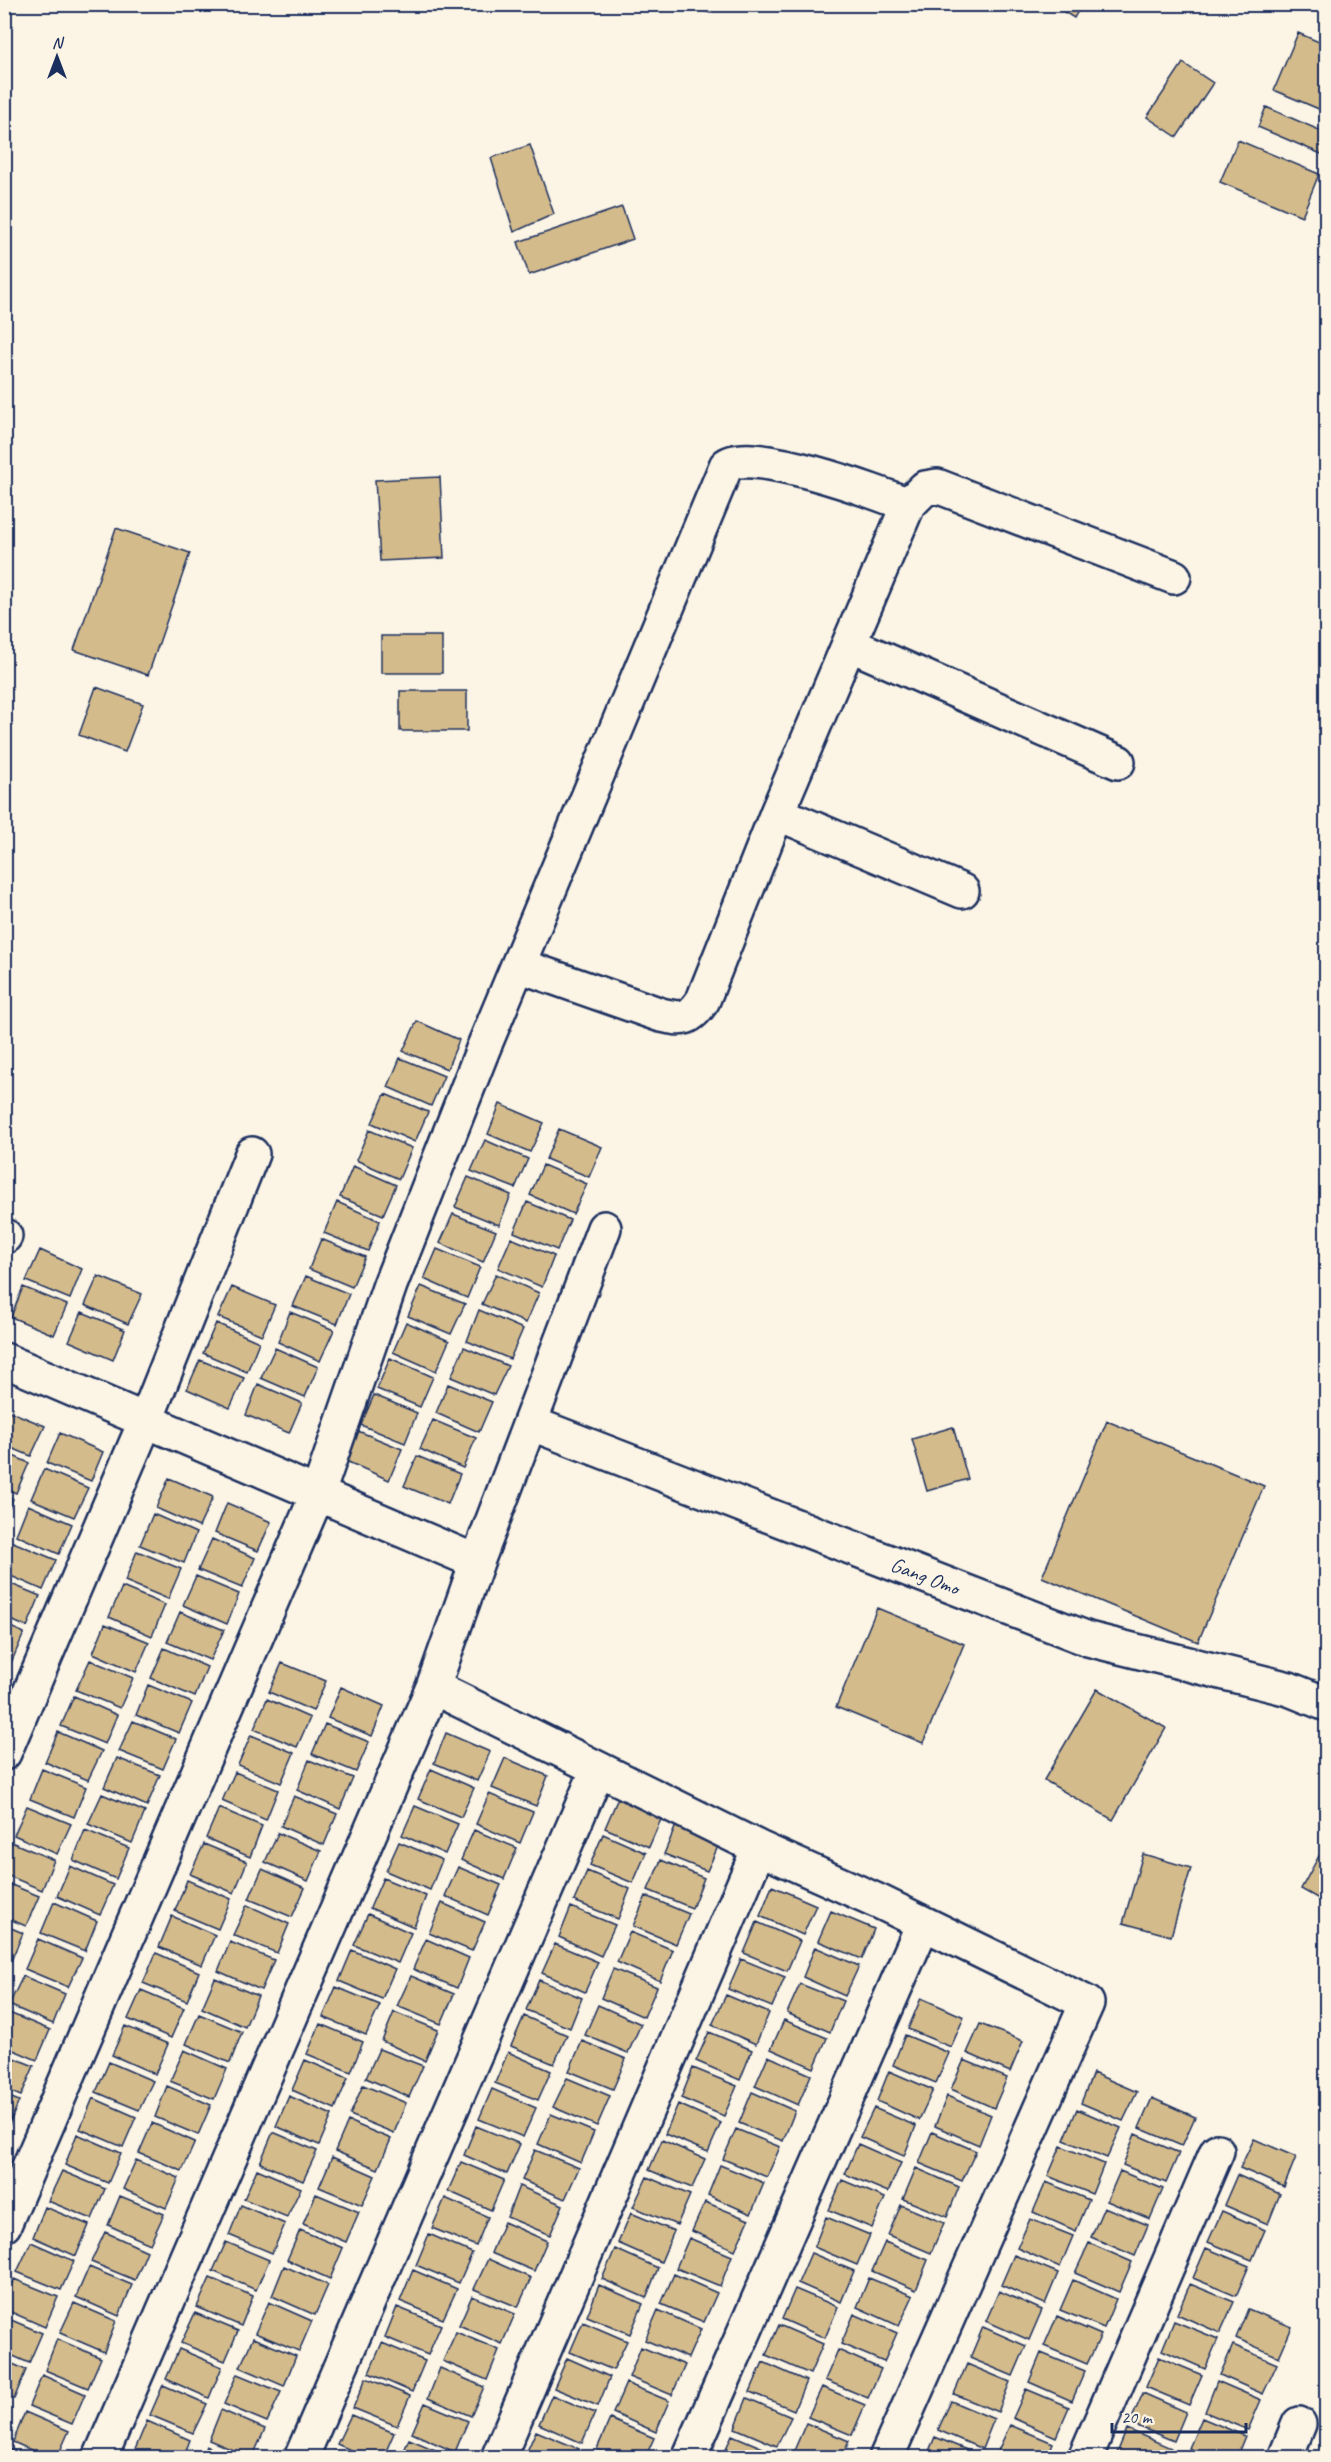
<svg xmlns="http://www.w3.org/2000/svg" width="1331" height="2462" font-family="Caveat,sans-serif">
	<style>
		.building { fill: #d4bb8b; stroke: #1b2f5e; stroke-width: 1.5 }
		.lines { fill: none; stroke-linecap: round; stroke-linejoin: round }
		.minor-casing { stroke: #1b2f5e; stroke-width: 38 }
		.minor { stroke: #fcf5e5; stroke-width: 33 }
		.labels { text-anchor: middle; stroke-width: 4.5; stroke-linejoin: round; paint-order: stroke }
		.street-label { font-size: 21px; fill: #1b2f5e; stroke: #fcf5e5 }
	</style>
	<rect width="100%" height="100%" fill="#fcf5e5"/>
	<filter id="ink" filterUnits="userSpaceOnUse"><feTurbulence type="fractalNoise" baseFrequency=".0167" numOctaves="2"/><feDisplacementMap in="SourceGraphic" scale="12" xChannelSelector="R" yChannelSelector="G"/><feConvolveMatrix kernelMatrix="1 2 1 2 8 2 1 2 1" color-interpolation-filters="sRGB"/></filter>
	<g filter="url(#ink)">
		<path class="building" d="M673,4H713L711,13Z
			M1051,4H1082L1074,18Z
			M1298,33L1326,45V112L1274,90Z
			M1183,63L1213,83L1177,137L1147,117Z
			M1266,107L1326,133V156L1258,127Z
			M1238,140L1319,174L1302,216L1220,182Z
			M530,145L554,214L514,232L491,158Z
			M622,207L633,239L529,275L518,242Z
			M440,477L444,558L380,561L375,480Z
			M116,528L190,553L148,675L74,650Z
			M381,636H442V673H381Z
			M96,687L143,704L125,752L79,735Z
			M400,691H467V731H400Z
			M417,1021L459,1040L447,1069L403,1051Z
			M400,1058L444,1076L431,1106L388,1087Z
			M385,1094L428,1112L415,1142L372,1123Z
			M500,1104L544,1123L530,1152L488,1134Z
			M559,1129L602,1147L589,1177L546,1159Z
			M369,1130L412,1148L399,1179L356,1160Z
			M485,1140L528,1159L515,1188L471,1171Z
			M543,1165L587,1184L573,1214L530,1195Z
			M353,1166L396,1185L383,1215L340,1197Z
			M468,1177L511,1195L499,1225L455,1207Z
			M337,1202L380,1221L368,1251L324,1233Z
			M527,1202L570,1220L557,1250L514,1232Z
			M453,1214L496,1231L483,1262L440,1243Z
			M511,1238L554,1256L542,1287L498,1268Z
			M321,1239L365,1257L352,1287L309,1269Z
			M437,1249L480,1267L467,1298L424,1279Z
			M40,1250L82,1269L70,1299L26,1281Z
			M496,1274L539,1293L526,1323L482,1304Z
			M98,1276L142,1294L128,1324L85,1305Z
			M306,1276L349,1294L337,1324L293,1306Z
			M421,1286L465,1304L451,1334L408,1316Z
			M23,1287L67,1305L54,1335L11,1317Z
			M232,1287L275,1305L262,1335L218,1317Z
			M479,1310L523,1329L510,1359L467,1341Z
			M82,1312L125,1330L113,1360L69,1341Z
			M290,1312L334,1330L320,1361L278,1342Z
			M406,1322L449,1341L436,1371L393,1352Z
			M216,1323L259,1342L247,1372L203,1353Z
			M464,1347L508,1366L494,1395L451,1377Z
			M275,1348L318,1367L305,1397L261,1378Z
			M390,1358L433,1377L420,1407L377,1389Z
			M200,1360L244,1378L230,1408L187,1389Z
			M258,1384L302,1403L289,1433L246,1415Z
			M448,1384L492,1402L479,1432L436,1413Z
			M374,1395L417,1413L405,1443L361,1425Z
			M4,1409L45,1426L31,1456L4,1445Z
			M433,1420L476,1438L463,1468L420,1449Z
			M1107,1421L1264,1486L1198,1642L1042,1577Z
			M953,1427L968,1479L927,1491L912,1439Z
			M358,1431L402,1449L389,1480L346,1461Z
			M60,1433L103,1452L91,1481L47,1463Z
			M4,1452L29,1463L16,1493L4,1488Z
			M417,1456L460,1474L448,1504L404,1486Z
			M44,1469L88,1488L74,1517L31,1499Z
			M169,1478L213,1497L199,1527L156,1508Z
			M4,1495L13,1499L4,1519Z
			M227,1503L271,1522L258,1551L215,1533Z
			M28,1505L72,1524L59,1554L16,1535Z
			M153,1514L196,1533L184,1563L140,1545Z
			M212,1539L255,1558L242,1588L198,1570Z
			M13,1542L56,1560L43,1590L4,1573V1560Z
			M137,1551L181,1569L168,1599L125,1581Z
			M196,1576L239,1594L227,1624L183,1605Z
			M4,1581L40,1596L27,1627L4,1617Z
			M122,1587L165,1605L152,1636L109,1617Z
			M877,1608L964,1644L923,1743L836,1707Z
			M180,1612L224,1630L210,1660L167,1642Z
			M4,1624L24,1633L11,1663L4,1660Z
			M105,1624L149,1642L136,1672L93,1653Z
			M164,1648L207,1667L195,1697L151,1678Z
			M90,1660L133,1678L120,1708L76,1690Z
			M282,1663L326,1681L313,1711L269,1692Z
			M148,1685L192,1703L179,1733L136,1715Z
			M341,1687L384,1706L372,1736L328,1718Z
			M1097,1689L1166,1728L1113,1820L1044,1780Z
			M74,1696L117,1715L105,1744L61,1726Z
			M267,1699L310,1718L297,1747L254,1729Z
			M133,1721L176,1739L163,1769L119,1751Z
			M325,1724L369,1742L356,1772L312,1754Z
			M58,1732L102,1751L88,1780L45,1762Z
			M446,1733L490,1752L477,1781L434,1763Z
			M251,1735L294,1753L281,1783L238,1765Z
			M117,1758L160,1775L147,1806L104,1787Z
			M505,1758L548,1776L536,1806L492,1788Z
			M309,1760L353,1778L340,1809L297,1790Z
			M42,1769L86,1787L74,1817L30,1799Z
			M431,1769L474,1788L461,1817L418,1799Z
			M235,1772L278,1790L266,1820L222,1801Z
			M102,1794L145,1812L132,1843L88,1824Z
			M489,1794L533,1812L520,1843L476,1824Z
			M294,1796L337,1814L324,1845L281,1826Z
			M618,1798L662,1817L649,1847L605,1828Z
			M27,1806L71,1824L57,1854L14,1835Z
			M415,1806L458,1824L445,1854L402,1835Z
			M219,1808L262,1826L250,1857L206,1838Z
			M677,1823L720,1842L707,1871L664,1854Z
			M85,1830L129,1848L116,1879L73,1860Z
			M474,1830L517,1848L504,1879L461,1860Z
			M278,1833L321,1851L308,1881L265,1862Z
			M603,1834L646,1853L633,1883L590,1865Z
			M11,1842L54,1860L42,1890L4,1874V1857Z
			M399,1842L442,1860L430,1890L386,1871Z
			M1326,1843V1903L1301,1889Z
			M204,1844L247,1862L234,1893L190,1874Z
			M1143,1854L1191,1868L1171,1936L1123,1923Z
			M661,1860L704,1878L692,1908L648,1890Z
			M70,1866L113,1885L100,1915L57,1896Z
			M458,1867L501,1885L488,1915L445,1896Z
			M262,1869L305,1888L292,1917L249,1899Z
			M587,1871L630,1889L618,1919L574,1901Z
			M383,1878L426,1896L414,1927L370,1908Z
			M187,1880L231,1899L218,1929L175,1911Z
			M4,1882L39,1896L26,1926L4,1917Z
			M772,1886L816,1905L803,1935L760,1916Z
			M646,1896L689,1914L676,1944L633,1926Z
			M54,1902L97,1921L85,1951L41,1933Z
			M442,1903L485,1922L472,1951L429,1933Z
			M247,1905L289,1924L277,1953L233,1935Z
			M571,1907L615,1925L601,1956L559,1937Z
			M831,1911L874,1929L862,1959L818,1941Z
			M368,1914L411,1933L398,1963L354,1945Z
			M172,1916L215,1935L202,1965L159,1947Z
			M757,1922L800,1941L787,1971L744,1953Z
			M4,1925L23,1933L10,1963L4,1961Z
			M630,1932L673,1950L660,1981L617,1962Z
			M38,1939L82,1958L68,1987L25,1969Z
			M426,1939L469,1958L457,1988L413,1969Z
			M230,1942L274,1960L261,1990L218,1971Z
			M555,1944L598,1962L585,1992L542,1973Z
			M815,1947L859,1966L845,1996L803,1977Z
			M352,1950L395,1969L382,1999L339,1981Z
			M156,1953L199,1972L187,2001L143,1983Z
			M741,1959L785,1977L772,2007L728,1989Z
			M613,1969L657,1987L644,2017L601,1998Z
			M23,1976L65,1994L53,2024L9,2005Z
			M411,1976L454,1994L441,2024L397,2006Z
			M215,1978L258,1996L245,2027L202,2008Z
			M539,1980L582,1998L570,2028L526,2010Z
			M800,1984L843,2001L830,2032L787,2013Z
			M336,1987L380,2005L366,2035L323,2017Z
			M141,1990L184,2008L171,2038L128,2019Z
			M726,1995L769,2013L756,2044L712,2025Z
			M921,1998L964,2017L951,2047L908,2029Z
			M598,2005L641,2024L628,2053L585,2035Z
			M7,2012L50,2030L37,2060L4,2046V2017Z
			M394,2012L438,2030L425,2061L382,2041Z
			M199,2014L242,2032L230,2063L186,2044Z
			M524,2016L567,2035L554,2064L511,2046Z
			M784,2020L827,2038L814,2068L771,2049Z
			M320,2024L363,2042L351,2072L307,2054Z
			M980,2024L1023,2041L1010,2072L967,2053Z
			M125,2026L168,2044L155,2074L112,2055Z
			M709,2032L752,2050L740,2080L696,2061Z
			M905,2035L949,2053L936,2083L893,2065Z
			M582,2041L626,2059L613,2089L569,2071Z
			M379,2049L423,2066L409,2097L366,2078Z
			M184,2050L227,2069L214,2099L170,2081Z
			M508,2052L551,2071L538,2100L495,2083Z
			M4,2054L34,2066L21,2096L4,2089Z
			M768,2056L811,2075L798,2105L755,2086Z
			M305,2060L348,2078L335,2109L292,2090Z
			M964,2060L1007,2078L994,2108L951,2089Z
			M109,2062L153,2081L139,2110L96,2092Z
			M693,2068L737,2086L724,2116L681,2098Z
			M889,2071L933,2090L919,2120L877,2101Z
			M1093,2073L1137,2092L1123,2121L1081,2103Z
			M567,2078L610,2096L597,2126L553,2107Z
			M363,2085L406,2103L394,2133L350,2115Z
			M167,2086L211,2105L198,2135L155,2117Z
			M492,2089L536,2108L523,2137L479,2119Z
			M752,2092L795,2111L783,2141L739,2123Z
			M4,2095L19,2101L6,2132L4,2131Z
			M289,2096L332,2115L319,2145L276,2126Z
			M947,2096L991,2115L979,2145L935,2126Z
			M93,2098L136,2117L123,2147L80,2129Z
			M1152,2098L1195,2117L1182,2146L1139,2128Z
			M678,2104L721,2123L708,2152L665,2134Z
			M874,2108L916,2126L904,2156L860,2137Z
			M1077,2109L1121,2128L1107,2158L1064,2140Z
			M551,2114L594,2132L581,2163L538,2144Z
			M348,2121L391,2139L378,2169L335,2151Z
			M152,2123L195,2142L182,2171L139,2153Z
			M476,2126L520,2144L507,2174L464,2155Z
			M736,2129L780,2147L767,2177L723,2159Z
			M273,2132L317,2151L303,2181L260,2163Z
			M932,2132L976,2151L962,2181L919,2163Z
			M77,2134L121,2153L108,2183L65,2165Z
			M1135,2134L1179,2153L1166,2183L1123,2165Z
			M1254,2139L1296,2157L1284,2187L1240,2168Z
			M662,2140L705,2159L692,2188L649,2170Z
			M858,2144L901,2163L888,2192L845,2174Z
			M1061,2146L1104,2164L1092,2194L1048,2176Z
			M535,2150L579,2168L565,2199L522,2180Z
			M332,2157L375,2176L362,2205L319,2187Z
			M136,2160L179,2178L166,2208L123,2189Z
			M461,2162L504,2180L491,2210L448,2191Z
			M720,2165L764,2183L751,2214L708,2195Z
			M916,2168L959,2187L947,2217L903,2199Z
			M257,2169L301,2188L287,2217L244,2199Z
			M62,2171L105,2189L92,2219L48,2201Z
			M1120,2171L1163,2189L1150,2219L1107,2201Z
			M1237,2175L1280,2194L1268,2224L1224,2205Z
			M647,2177L690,2195L677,2225L633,2207Z
			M842,2180L885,2198L872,2228L829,2210Z
			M1046,2182L1089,2200L1076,2231L1033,2212Z
			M519,2186L563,2205L550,2235L507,2217Z
			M316,2194L359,2212L346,2242L303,2224Z
			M120,2196L164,2214L150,2244L108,2225Z
			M445,2198L488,2217L476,2246L432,2228Z
			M705,2202L749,2220L735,2250L692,2231Z
			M241,2205L285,2224L272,2253L229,2235Z
			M901,2205L944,2223L931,2253L888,2235Z
			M45,2207L89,2225L76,2256L33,2237Z
			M1104,2207L1148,2225L1135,2256L1091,2237Z
			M1222,2211L1265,2230L1252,2260L1208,2242Z
			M631,2213L674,2231L661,2262L618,2243Z
			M826,2217L870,2235L857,2265L814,2247Z
			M1030,2219L1073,2236L1060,2267L1017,2248Z
			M504,2222L547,2241L534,2271L491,2253Z
			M300,2230L343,2248L330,2279L287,2260Z
			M105,2232L147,2251L135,2280L91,2262Z
			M429,2234L472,2253L459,2283L416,2265Z
			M689,2238L732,2256L720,2286L676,2268Z
			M31,2242L74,2261L61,2290L17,2272Z
			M226,2242L269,2260L256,2290L213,2271Z
			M885,2242L928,2260L916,2290L872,2271Z
			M1089,2243L1132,2262L1119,2292L1075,2273Z
			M1206,2248L1249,2266L1236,2296L1193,2278Z
			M615,2249L658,2268L646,2298L602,2279Z
			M811,2253L854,2271L841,2302L798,2283Z
			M1014,2255L1058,2273L1045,2304L1001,2285Z
			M488,2259L531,2278L518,2307L474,2289Z
			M284,2266L328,2285L315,2315L272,2296Z
			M89,2267L132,2285L119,2316L76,2297Z
			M413,2270L457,2289L443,2319L400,2301Z
			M674,2274L717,2293L704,2322L661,2304Z
			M210,2278L253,2296L241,2326L197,2307Z
			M869,2278L913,2296L899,2326L857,2307Z
			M14,2279L58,2297L45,2327L4,2309V2302Z
			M1073,2280L1116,2299L1104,2328L1060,2310Z
			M1190,2284L1234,2302L1220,2333L1177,2314Z
			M599,2285L643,2304L630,2334L587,2316Z
			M795,2289L838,2307L825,2338L782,2319Z
			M999,2291L1042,2310L1029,2340L986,2321Z
			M472,2296L515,2314L502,2344L459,2325Z
			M269,2302L312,2321L299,2351L255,2333Z
			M74,2303L116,2321L104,2352L60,2333Z
			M397,2307L441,2325L428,2355L385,2337Z
			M1248,2309L1292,2327L1279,2357L1236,2338Z
			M658,2310L701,2329L688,2358L645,2340Z
			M195,2313L238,2331L225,2361L181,2343Z
			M854,2314L897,2333L884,2362L841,2344Z
			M1057,2316L1101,2335L1087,2364L1044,2346Z
			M4,2317L42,2333L29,2363L4,2352Z
			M1174,2321L1218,2339L1205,2369L1162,2350Z
			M583,2322L627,2341L613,2370L570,2352Z
			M779,2325L823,2344L810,2374L766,2355Z
			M983,2327L1026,2346L1013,2376L970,2358Z
			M456,2332L499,2350L487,2380L443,2361Z
			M253,2338L296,2356L284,2386L240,2367Z
			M57,2339L101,2358L88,2388L45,2370Z
			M382,2343L425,2361L412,2392L369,2373Z
			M1233,2345L1277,2364L1263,2394L1220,2375Z
			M641,2347L685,2365L672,2395L629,2377Z
			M179,2349L222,2367L209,2398L166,2379Z
			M838,2350L881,2369L868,2398L825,2380Z
			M1041,2353L1085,2371L1072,2401L1029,2382Z
			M1159,2357L1202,2375L1189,2405L1146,2387Z
			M567,2358L610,2377L598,2406L554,2388Z
			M4,2360L26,2370L14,2399L4,2395Z
			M763,2362L806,2381L794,2410L750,2392Z
			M967,2364L1010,2382L998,2412L954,2394Z
			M440,2368L484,2387L471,2416L428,2398Z
			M237,2374L281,2392L267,2422L224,2404Z
			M42,2375L85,2394L72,2424L29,2406Z
			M366,2378L410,2396L397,2426L353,2408Z
			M1217,2381L1261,2400L1248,2430L1205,2412Z
			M626,2383L669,2401L656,2432L613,2413Z
			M163,2385L207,2404L193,2433L150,2415Z
			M822,2387L865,2405L852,2435L808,2417Z
			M1026,2389L1069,2407L1056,2437L1013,2418Z
			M1143,2393L1186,2412L1174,2441L1130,2423Z
			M552,2395L595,2413L582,2443L539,2424Z
			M747,2398L791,2417L777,2446L735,2428Z
			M951,2401L994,2419L982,2449L938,2430Z
			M4,2403L10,2406L4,2419Z
			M425,2403L468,2421L455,2452L412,2433Z
			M221,2410L265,2429L252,2458L209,2440Z
			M25,2412L69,2431L57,2458H49L13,2442Z
			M351,2415L394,2433L383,2458H369L337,2444Z
			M1202,2418L1245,2436L1236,2458H1211L1189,2448Z
			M610,2419L654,2438L645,2458H616L597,2449Z
			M147,2421L190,2440L183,2458H148L134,2452Z
			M806,2423L849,2441L842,2458H804L793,2453Z
			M1010,2425L1053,2443L1047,2458H1002L996,2455Z
			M1127,2429L1171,2448L1166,2458H1115Z
			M536,2431L579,2449L576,2458H524Z
			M732,2435L775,2453L773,2458H722Z
			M935,2437L979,2455L978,2458H926Z
			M409,2439L452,2457V2458H401Z
			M206,2446L232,2458H201Z
			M10,2449L31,2458H6Z
			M335,2451L350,2458H332Z"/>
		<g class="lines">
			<defs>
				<path id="minor" d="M849,644L1118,762
					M777,813L962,891
					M518,965L661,1015C684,1020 689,1020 703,1000L777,813L908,505
					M4,1237L5,1236
					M4,1360L477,1562
					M530,1423L1088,1639L1289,1689L1326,1704
					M433,1687L759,1848L880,1902L1087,2003L886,2458
					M4,1753L146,1420L252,1154
					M4,2225L318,1493L390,1285L483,1049L726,466C747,445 880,493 908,505L925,488L937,486L1174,577
					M100,2458L433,1687L477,1562L604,1228
					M301,2458L598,1769
					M498,2458L759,1848
					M689,2458L923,1924
					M1085,2458L1217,2151
					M1285,2458L1299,2424"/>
			</defs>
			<use href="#minor" class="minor-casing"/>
			<use href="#minor" class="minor"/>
		</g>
	</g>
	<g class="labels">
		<g class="street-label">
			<text transform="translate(925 1576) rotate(21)" y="7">Gang Omo</text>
		</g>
	</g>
	<rect width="1331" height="2462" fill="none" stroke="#fcf5e5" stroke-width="24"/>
	<rect x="12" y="12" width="1307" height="2438" fill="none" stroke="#1b2f5e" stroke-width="2" filter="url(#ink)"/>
	<g transform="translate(57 57)" stroke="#fcf5e5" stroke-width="4.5" paint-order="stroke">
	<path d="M0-4.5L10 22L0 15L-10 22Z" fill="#1b2f5e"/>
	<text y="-9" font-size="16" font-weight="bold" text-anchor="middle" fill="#1b2f5e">N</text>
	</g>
	<path d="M1112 2423v9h134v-9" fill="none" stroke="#1b2f5e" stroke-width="3"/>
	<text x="1121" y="2423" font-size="18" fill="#1b2f5e" stroke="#fcf5e5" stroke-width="4.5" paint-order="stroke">20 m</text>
</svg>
